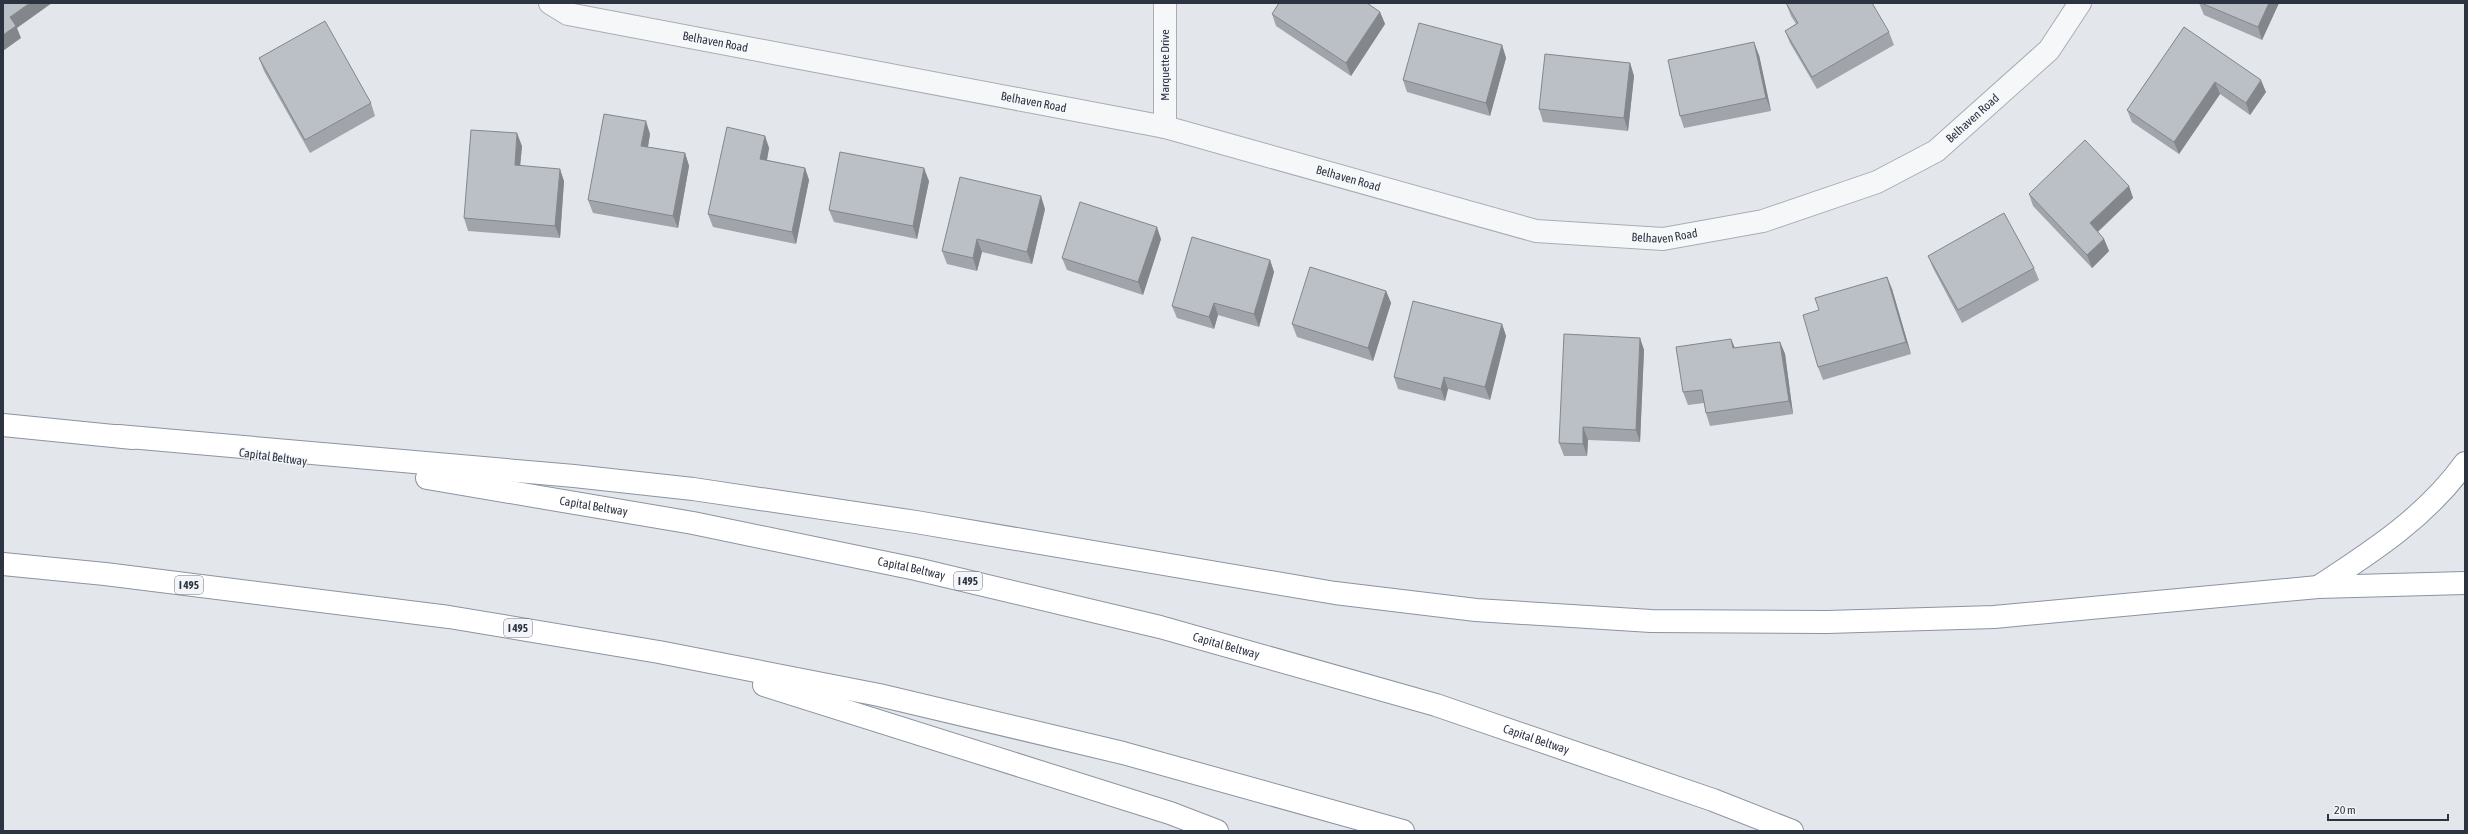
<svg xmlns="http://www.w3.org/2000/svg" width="2468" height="834" font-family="'Asap Condensed',sans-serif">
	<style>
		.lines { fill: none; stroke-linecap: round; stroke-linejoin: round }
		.minor-casing { stroke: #a8adb5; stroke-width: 24 }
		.motorway-casing { stroke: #8b94a1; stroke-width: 24 }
		.minor { stroke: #f6f7f9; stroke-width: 22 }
		.motorway { stroke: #fff; stroke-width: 22 }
		.wall { fill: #a1a5ab }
		.shaded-wall { fill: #83868b }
		.building { fill: #bbc0c7; stroke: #83868b }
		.labels { text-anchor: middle; stroke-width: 3; stroke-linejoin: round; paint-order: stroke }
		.shield { fill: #f3f5f8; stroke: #686e79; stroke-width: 1 }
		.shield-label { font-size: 11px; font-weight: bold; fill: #2c3442 }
		.street-label { font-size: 12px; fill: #2c3442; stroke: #f3f5f8 }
	</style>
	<rect width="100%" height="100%" fill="#e3e6eb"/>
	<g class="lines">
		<defs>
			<g id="minor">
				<path id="s1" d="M550,3L568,14L1165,127L1536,231L1663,239L1763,221L1877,182L1936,151L2049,50L2080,3"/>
				<path d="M1165,127V3"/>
			</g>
			<g id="motorway">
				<path d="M3,425L133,438"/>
				<path d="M118,436L574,476L693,489L916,522L1335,593L1476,610L1651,621L1827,622L1994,617L2318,587L2465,583"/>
				<path id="s2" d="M427,478L693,523L916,569L1160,627L1436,705L1713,800L1792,831"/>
				<path d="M3,564L105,574L449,617L659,652L879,695L1123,753L1403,831"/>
				<path d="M2318,587C2373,551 2426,517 2465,463"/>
				<path d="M764,685L1170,813L1217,831"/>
			</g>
		</defs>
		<use href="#minor" class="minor-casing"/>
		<use href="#motorway" class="motorway-casing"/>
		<use href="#minor" class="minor"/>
		<use href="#motorway" class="motorway"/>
	</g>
	<path class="wall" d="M1786,3L1889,32L1894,45L1817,89L1790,43L1785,31L1796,24L1791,16Z
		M2199,3H2279L2262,40L2204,15Z
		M1380,12L1385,24L1351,76L1276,26L1272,14Z
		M2184,27L2266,92L2250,115L2220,94L2179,154L2132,122L2127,110Z
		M1502,45L1506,58L1490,116L1407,92L1403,80Z
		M1759,55L1771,111L1684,128L1680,116Z
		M259,58L371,103L375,116L310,153L264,71Z
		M1630,63L1634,76L1628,131L1543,122L1539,109Z
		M650,134L648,147L685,153L689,166L678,228L593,213L588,200Z
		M765,136L769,148L767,160L805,168L809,180L796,244L713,227L708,214Z
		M522,146L520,165L564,181L560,238L468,231L464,218Z
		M929,181L917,239L834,222L829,210Z
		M2129,186L2133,198L2098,232L2104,239L2109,251L2092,268L2033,206L2029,194Z
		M1045,209L1032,264L982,252L977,271L947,264L942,251Z
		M1161,239L1143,295L1067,270L1062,258Z
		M1928,256L2034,268L2039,280L1962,323L1933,268Z
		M1270,260L1274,272L1259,327L1218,315L1214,329L1177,318L1172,306Z
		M1887,277L1892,289L1911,354L1823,380L1818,367L1819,310Z
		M1386,291L1391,303L1373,361L1297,337L1292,324Z
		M1502,324L1506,336L1490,400L1448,389L1445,401L1398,389L1394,377Z
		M1640,338L1644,350L1640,442L1588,440L1587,456H1564L1559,443Z
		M1731,339L1735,348L1780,342L1785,354L1793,414L1710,426L1706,413L1704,403L1688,405L1683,392Z"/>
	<path class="shaded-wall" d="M30,3H52L17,28L21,38L3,51V35L10,17Z
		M2269,3H2279L2262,40L2258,27Z
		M1380,12L1385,24L1351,76L1346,63Z
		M1754,42L1759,55L1771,111L1766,98Z
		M1502,45L1506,58L1490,116L1486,103Z
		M1630,63L1634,76L1628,131L1624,118Z
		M2261,80L2266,92L2250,115L2246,103Z
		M2215,82L2220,94L2179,154L2174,142Z
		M646,121L650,134L646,158L641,146Z
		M517,133L522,146L519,178L515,165Z
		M765,136L769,148L765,171L760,159Z
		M685,153L689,166L678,228L673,216Z
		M805,168L809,180L796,244L792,232Z
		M924,168L929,181L917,239L913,226Z
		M560,169L564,181L560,238L555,226Z
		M2129,186L2133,198L2094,235L2090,223Z
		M1041,196L1045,209L1032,264L1027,252Z
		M1157,227L1161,239L1143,295L1138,282Z
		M977,239L982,252L977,271L973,258Z
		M2104,239L2109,251L2092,268L2087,255Z
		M1270,260L1274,272L1259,327L1254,314Z
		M1887,277L1892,289L1911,354L1906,342Z
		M1386,291L1391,303L1373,361L1368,348Z
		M1214,303L1218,315L1214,329L1209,317Z
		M1502,324L1506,336L1490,400L1485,387Z
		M1640,338L1644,350L1640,442L1636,430Z
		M1731,339L1736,351L1733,348Z
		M1780,342L1785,354L1793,414L1789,401Z
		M1444,377L1448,389L1445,401L1441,389Z
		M1583,427L1588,440L1587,456L1583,444Z"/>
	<path class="building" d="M3,3H30L10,17L16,26L3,35Z
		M1279,3H1367L1380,12L1346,63L1272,14Z
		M1786,3H1872L1889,32L1812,77L1785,31L1798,23Z
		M2201,3H2269L2258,27Z
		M325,21L371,103L305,140L259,58Z
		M1419,23L1502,45L1486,103L1403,80Z
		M2184,27L2261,80L2246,103L2215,82L2174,142L2127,110Z
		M1754,42L1766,98L1680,116L1668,60Z
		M1545,54L1630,63L1624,118L1539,109Z
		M604,114L646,121L641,146L685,153L673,216L588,200Z
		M727,127L765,136L760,159L805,168L792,232L708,214Z
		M471,130L517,133L515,165L560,169L555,226L464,218Z
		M2085,140L2129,186L2090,223L2104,239L2087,255L2029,194Z
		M840,152L924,168L913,226L829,210Z
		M960,177L1041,196L1027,252L977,239L973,258L942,251Z
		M1080,202L1157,227L1138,282L1062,258Z
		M2004,213L2034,268L1958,310L1928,256Z
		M1192,237L1270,260L1254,314L1214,303L1209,317L1172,306Z
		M1310,267L1386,291L1368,348L1292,324Z
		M1887,277L1906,342L1818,367L1803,315L1819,310L1815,298Z
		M1413,301L1502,324L1485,387L1444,377L1441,389L1394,377Z
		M1564,334L1640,338L1636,430L1583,427V444L1559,443Z
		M1731,339L1733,348L1780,342L1789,401L1706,413L1702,390L1683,392L1676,347Z"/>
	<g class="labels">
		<g class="shield">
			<rect x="954" y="572" width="28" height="18" rx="3"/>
			<rect x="175" y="576" width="28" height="18" rx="3"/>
			<rect x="504" y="619" width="28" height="18" rx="3"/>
		</g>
		<g class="shield-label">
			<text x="968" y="585">I 495</text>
			<text x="189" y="589">I 495</text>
			<text x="518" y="632">I 495</text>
		</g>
		<g class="street-label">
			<text dy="4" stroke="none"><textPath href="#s1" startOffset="171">Belhaven Road</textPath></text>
			<text transform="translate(1165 65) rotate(-90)" y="4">Marquette Drive</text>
			<text dy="4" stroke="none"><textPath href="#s1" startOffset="495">Belhaven Road</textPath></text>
			<text dy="4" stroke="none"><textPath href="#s1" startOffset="1479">Belhaven Road</textPath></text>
			<text dy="4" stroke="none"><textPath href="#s1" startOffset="819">Belhaven Road</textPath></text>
			<text dy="4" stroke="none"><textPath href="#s1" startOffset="1143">Belhaven Road</textPath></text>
			<text transform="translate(273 457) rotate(8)" y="4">Capital Beltway</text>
			<text dy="4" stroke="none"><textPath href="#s2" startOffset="169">Capital Beltway</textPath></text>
			<text dy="4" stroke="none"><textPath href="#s2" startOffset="493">Capital Beltway</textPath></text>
			<text dy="4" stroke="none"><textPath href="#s2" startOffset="817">Capital Beltway</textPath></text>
			<text dy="4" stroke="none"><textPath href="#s2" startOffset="1141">Capital Beltway</textPath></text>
		</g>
	</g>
	<rect width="2468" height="834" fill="none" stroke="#2c3442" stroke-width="8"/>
	<path d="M2328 814v6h120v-6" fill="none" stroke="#2c3442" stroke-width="2"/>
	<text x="2334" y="814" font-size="12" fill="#2c3442" stroke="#f3f5f8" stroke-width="3" paint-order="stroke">20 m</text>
</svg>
